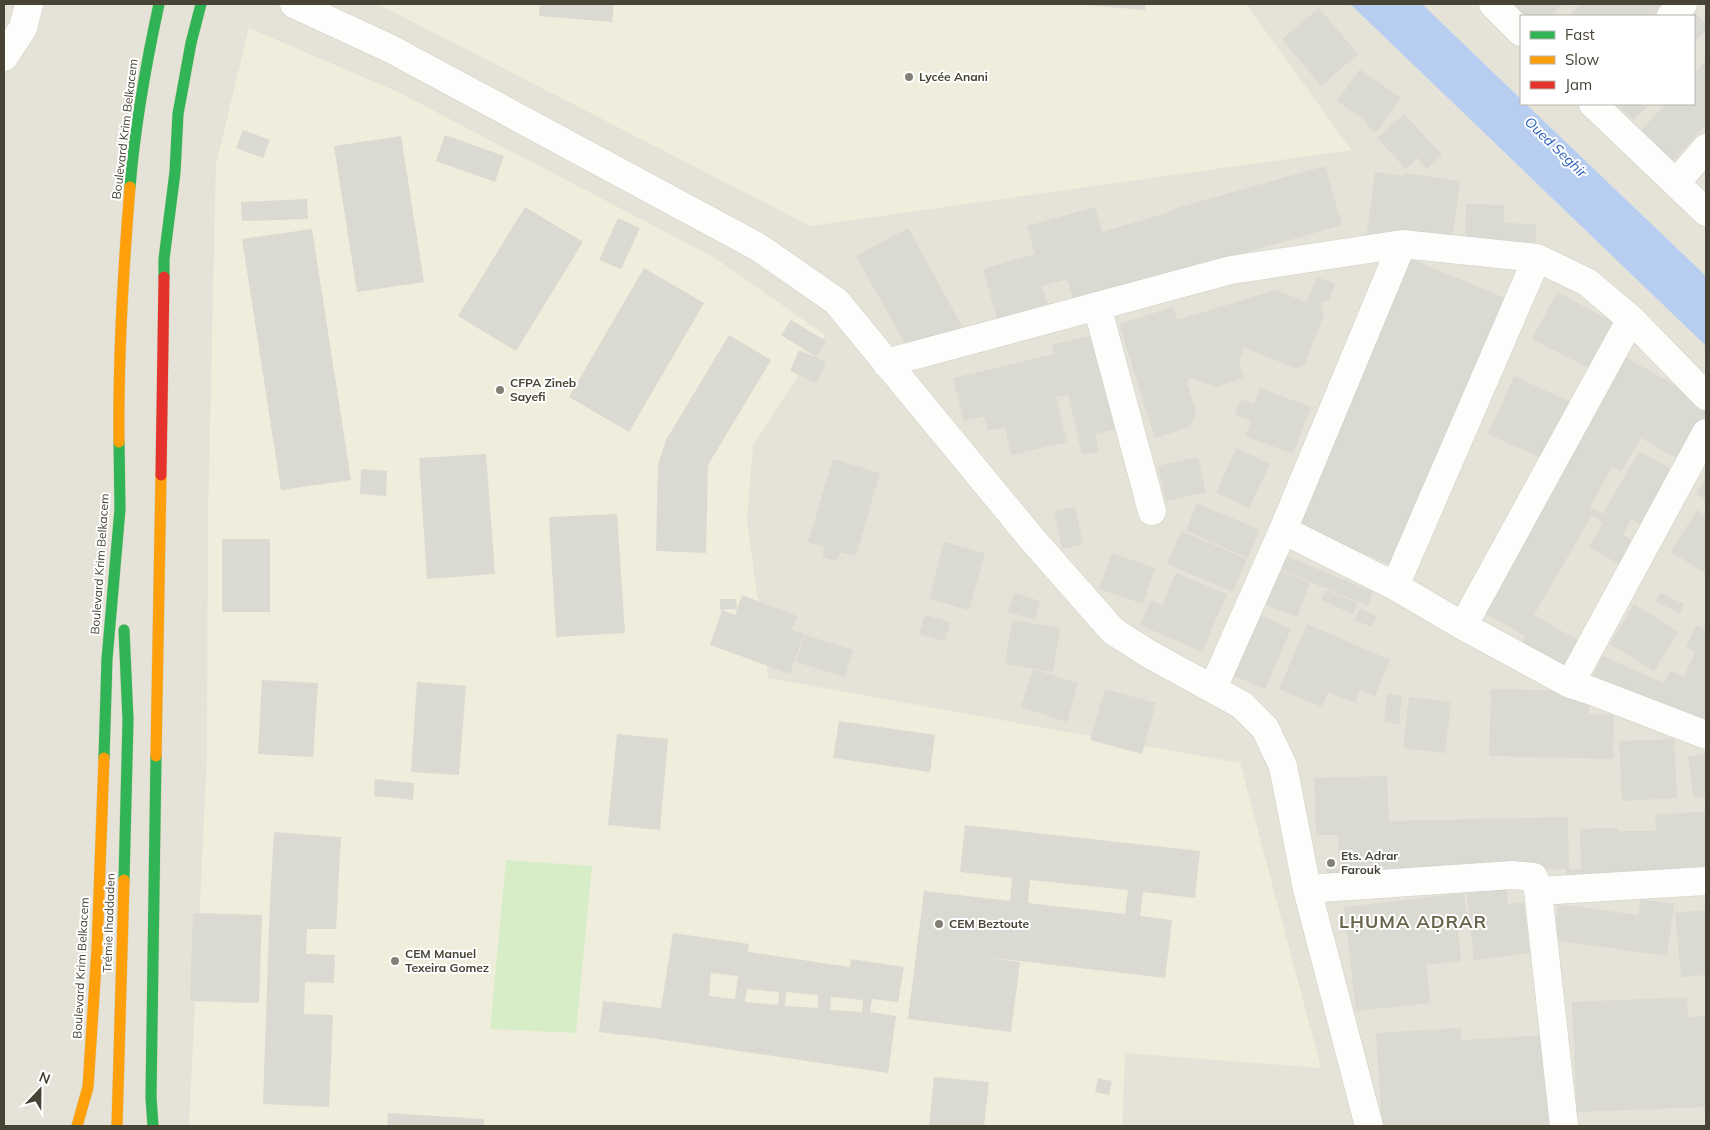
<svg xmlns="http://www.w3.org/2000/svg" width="1710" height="1130" font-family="Mulish,sans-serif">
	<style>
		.residential { fill: #e5e3d7 }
		.education { fill: #efeedc }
		.green { fill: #d7edc8 }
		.water { fill: #b8cef0 }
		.building { fill: #dad9d2; fill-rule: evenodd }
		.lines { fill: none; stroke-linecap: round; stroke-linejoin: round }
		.street-casing { stroke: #cfcec7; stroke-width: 29 }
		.fast-casing { stroke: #d3d1b7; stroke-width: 12 }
		.slow-casing { stroke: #d3d1b7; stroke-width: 12 }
		.jam-casing { stroke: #d3d1b7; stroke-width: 12 }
		.street { stroke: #fdfdfc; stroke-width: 28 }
		.fast { stroke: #30b455; stroke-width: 11 }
		.slow { stroke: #ff9f0a; stroke-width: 11 }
		.jam { stroke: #e5322d; stroke-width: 11 }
		.poi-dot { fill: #828074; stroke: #fff; stroke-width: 2 }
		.labels { text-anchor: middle; stroke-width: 4; stroke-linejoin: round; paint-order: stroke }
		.poi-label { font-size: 12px; font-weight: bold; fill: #474435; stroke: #fff; text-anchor: start }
		.street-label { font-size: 12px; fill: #474435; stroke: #fff }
		.water-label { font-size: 14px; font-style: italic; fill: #2a5eb8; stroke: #fff }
		.district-label { font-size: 18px; font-weight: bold; letter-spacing: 1px; fill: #6a654c; stroke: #fff }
	</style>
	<rect width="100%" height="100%" fill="#f0f0ea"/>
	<path class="residential" d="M4,4H1350L1706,346V1126H4Z
		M1422,4H1706V276L1526,104H1694V16H1521V99Z"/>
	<path class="education" d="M378,4H1246L1351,150L810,226Z
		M249,28L398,92L715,258L825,335L753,445L747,520L768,678L1240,763L1321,1068L1125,1053L1122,1126H189L207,758L208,517L216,164Z"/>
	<path class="green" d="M506,860L592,866L576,1033L490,1029Z"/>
	<path class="water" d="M1350,4H1422L1521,99V104H1526L1706,276V346Z"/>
	<path class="building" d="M540,4H614L612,22L539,16Z
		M1084,4H1145V10L1084,5Z
		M1506,4H1562L1551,16H1521Z
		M1580,4H1664L1652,16H1569Z
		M1689,7L1706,24V30L1694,43V16H1680Z
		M1319,8L1358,54L1321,86L1282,39Z
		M1706,60V125L1671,163L1639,132L1666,104H1694V74Z
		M1360,69L1401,98L1376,133L1366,125L1368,123L1337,101Z
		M1616,104H1650L1633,120Z
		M1404,114L1442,155L1427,169L1417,158L1406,169L1377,138Z
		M243,130L270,140L263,158L236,148Z
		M445,135L504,156L495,182L436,161Z
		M401,136L424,282L357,292L334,146Z
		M1325,166L1342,225L1074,302L1067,279L1042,286L1049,308L998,323L983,269L1035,254L1027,226L1095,207L1102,232L1170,212V210Z
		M1375,172L1404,176V173L1460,181L1451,250L1366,239Z
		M307,199L308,219L242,221L241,202Z
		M1466,204L1504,205V223L1536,224L1535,256L1465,253Z
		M525,207L583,242L516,351L458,316Z
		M618,218L640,228L621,269L599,260Z
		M908,228L962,326L911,354L856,256Z
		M312,229L351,480L281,490L242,239Z
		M1402,255L1512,301L1401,569L1292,524Z
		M644,268L704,303L629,432L569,397Z
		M1317,277L1335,284L1330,299L1321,302L1324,314L1305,365L1296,368L1244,348L1239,361L1244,378L1216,387L1189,377L1187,383L1196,412L1190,427L1155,438L1119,324L1173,307L1177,320L1275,290L1307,302Z
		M1557,292L1617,324L1592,370L1532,339Z
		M791,320L826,341L816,357L781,335Z
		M1098,334L1121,428L1095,434L1099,451L1082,455L1068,395L1056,397L1067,442L1011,455L1005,427L988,430L984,416L964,421L953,378L1054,354L1052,345Z
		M729,335L771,360L708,465L706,553L656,551L658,464L666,440Z
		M799,350L826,362L816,383L790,371Z
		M1623,356L1706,402V426L1685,463L1641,438L1621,472L1612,467L1590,507L1603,514L1639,451L1678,473L1647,528L1631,519L1623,535L1637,543L1624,567L1589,547L1603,522L1592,515L1534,615L1588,646L1572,675L1519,646L1525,636L1479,610Z
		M1514,376L1573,403L1547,461L1488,434Z
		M1260,388L1311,407L1293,454L1245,436L1251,421L1235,415L1241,399L1254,404Z
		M1236,448L1270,464L1249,508L1216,493Z
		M486,454L495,574L427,579L419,458Z
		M1198,457L1206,492L1166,501L1158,466Z
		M833,459L880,473L856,556L840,552L837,561L822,557L825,547L808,542Z
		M361,469L387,471L386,496L360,494Z
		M1706,476V500L1696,494Z
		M1197,503L1260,530L1248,558L1186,531Z
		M1075,506L1083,544L1062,549L1054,511Z
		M1697,510L1706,516V574L1671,552Z
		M617,514L625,633L556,637L549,517Z
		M1181,531L1247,559L1233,592L1167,564Z
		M222,539H270V612H222Z
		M944,542L985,553L969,610L929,599Z
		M1277,552L1373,592L1368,606L1272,566Z
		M1112,553L1155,568L1143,604L1099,589Z
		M1270,567L1310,583L1297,617L1256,601Z
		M1176,573L1227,594L1202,652L1140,625L1151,600L1162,605Z
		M1326,590L1358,603L1353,614L1321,600Z
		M1014,593L1040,601L1035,620L1008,612Z
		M1660,593L1684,604L1680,613L1656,602Z
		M742,595L797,616L792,630L804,634L790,674L710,645L722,610L735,615Z
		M720,599H736L737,609L720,610Z
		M1634,604L1678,632L1654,671L1610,644Z
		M1360,608L1377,616L1371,627L1355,620Z
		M1253,612L1291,629L1265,689L1227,673Z
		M925,615L950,622L945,641L919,634Z
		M1012,620L1060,628L1053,672L1005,664Z
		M1307,624L1390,660L1375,696L1360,690L1355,703L1328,692L1322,707L1279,689Z
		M1696,625L1706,630V727L1591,680L1602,656L1664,683L1670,671L1684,677L1695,652L1686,648Z
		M805,635L853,650L845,677L796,662Z
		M1033,669L1078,683L1067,722L1021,707Z
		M262,680L318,683L313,757L258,754Z
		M417,682L466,686L459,775L411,772Z
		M1105,689L1156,703L1142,754L1090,740Z
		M1491,689L1589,691V714L1614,715L1613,759L1489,756Z
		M1387,694L1402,696L1399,724L1384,722Z
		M1409,697L1451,702L1445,753L1403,748Z
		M839,721L935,735L930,772L833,758Z
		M617,734L668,739L660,830L608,825Z
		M1674,739L1677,798L1622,801L1619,741Z
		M1706,754V797L1694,799L1688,756Z
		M1387,776L1389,821L1568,817L1569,869H1581L1580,829L1618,828V831H1656L1655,814L1706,812V876L1566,879V869L1327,875L1326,869L1339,868L1338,835H1316L1314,778Z
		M375,779L414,783L413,800L374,796Z
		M965,825L1200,851L1195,898L1143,892L1140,916L1172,920L1165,978L985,957L1020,962L1011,1032L908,1019L924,891L1010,901L1012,878L960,872ZM1030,880L1128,890L1125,914L1028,903Z
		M274,832L341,837L336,929H307L306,954L335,955L334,983L305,982L304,1014L333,1015L329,1107L263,1104L270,900Z
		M1506,884L1508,904L1524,902L1530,953L1474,960L1466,888Z
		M1464,893L1468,924L1457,925L1461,961L1426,965L1431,1003L1356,1011L1344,907Z
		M1641,899L1674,904L1667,956L1553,940L1558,904L1638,915Z
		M1706,910V975L1681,977L1675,913Z
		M193,913L262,915L259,1003L190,1001Z
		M673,933L749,944L748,952L850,967L851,959L904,967L898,1002L872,999L870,1012L896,1016L888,1073L658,1039L599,1032L603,1001L661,1008ZM711,973L738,976L735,999L709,996ZM747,989L779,992L778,1005L745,1002ZM786,992L818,995V1008L785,1006ZM831,997L863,1000L862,1012L830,1010Z
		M1687,997L1688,1017L1706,1016V1107L1577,1112L1572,1002Z
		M1461,1028V1040L1547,1035L1552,1126H1382L1376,1033Z
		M934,1077L989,1082L984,1126H929Z
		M1098,1078L1112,1081L1109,1095L1095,1092Z
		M388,1113L484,1119V1126H387Z"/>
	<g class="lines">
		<defs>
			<path id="street" d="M294,4L391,49L758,247L836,301L1032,539L1113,631L1149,654L1242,705L1265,728L1283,766L1307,889L1369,1126
				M1493,4L1521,32
				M1671,16L1683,4
				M4,57L23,28L29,4
				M1593,104L1706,212
				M1676,183L1706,148
				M1097,306L1152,511
				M886,363L1231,270L1402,244L1537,258L1587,282L1631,319L1706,396
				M1283,530L1395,586L1463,626L1570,684L1592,691L1706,735
				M1395,586L1537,258
				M1463,626L1631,319
				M1570,684L1706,433
				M1213,688L1283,530L1402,244
				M1307,889L1512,875L1534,877L1538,891L1564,1126
				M1538,891L1706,881"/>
			<path id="fast" d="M130,187C135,125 146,64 159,4
				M164,277V259L175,172L178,114L191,43L201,4
				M104,758L107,659L120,509L119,442
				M124,880L128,720L124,630
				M153,1126L151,1097L156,756"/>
			<path id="slow" d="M119,442C118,357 123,272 130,187
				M156,756L161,475
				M77,1126L88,1087L97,949L104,758
				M117,1126L124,880"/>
			<path id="jam" d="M161,475L164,277"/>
		</defs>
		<use href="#street" class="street-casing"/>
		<use href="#fast" class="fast-casing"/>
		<use href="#slow" class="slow-casing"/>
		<use href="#jam" class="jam-casing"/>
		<use href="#street" class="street"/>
		<use href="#fast" class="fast"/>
		<use href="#slow" class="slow"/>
		<use href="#jam" class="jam"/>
	</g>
	<g class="poi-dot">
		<circle cx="909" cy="77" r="5"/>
		<circle cx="500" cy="390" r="5"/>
		<circle cx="1331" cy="863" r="5"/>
		<circle cx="939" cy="924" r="5"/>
		<circle cx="395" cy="961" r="5"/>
	</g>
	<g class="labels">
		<g class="poi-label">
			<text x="919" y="81">Lycée Anani</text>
			<text x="510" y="387">CFPA Zineb<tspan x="510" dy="14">Sayefi</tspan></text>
			<text x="1341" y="860">Ets. Adrar<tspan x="1341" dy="14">Farouk</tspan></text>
			<text x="949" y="928">CEM Beztoute</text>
			<text x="405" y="958">CEM Manuel<tspan x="405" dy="14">Texeira Gomez</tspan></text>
		</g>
		<g class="street-label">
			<text transform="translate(125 129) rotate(-83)" y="4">Boulevard Krim Belkacem</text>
			<text transform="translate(100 564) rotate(-86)" y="4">Boulevard Krim Belkacem</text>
			<text transform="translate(109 923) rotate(-88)" y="4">Trémie Ihaddaden</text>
			<text transform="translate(81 968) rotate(-87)" y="4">Boulevard Krim Belkacem</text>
		</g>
		<g class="water-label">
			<text transform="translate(1556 147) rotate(44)" y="5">Oued Seghir</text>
		</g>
		<g class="district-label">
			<text x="1413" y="928">LḤUMA AḌRAR</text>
		</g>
	</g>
	<rect width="1710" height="1130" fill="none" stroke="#474435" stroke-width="10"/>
	<rect x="1520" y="15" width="175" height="90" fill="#ffffff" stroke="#b5b4ae"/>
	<rect x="1530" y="31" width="25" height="8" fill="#30b455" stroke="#b5b4ae"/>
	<text x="1565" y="40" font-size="15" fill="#474435">Fast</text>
	<rect x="1530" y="56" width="25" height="8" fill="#ff9f0a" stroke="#b5b4ae"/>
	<text x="1565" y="65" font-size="15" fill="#474435">Slow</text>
	<rect x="1530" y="81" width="25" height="8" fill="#e5322d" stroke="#b5b4ae"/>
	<text x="1565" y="90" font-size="15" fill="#474435">Jam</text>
	<g transform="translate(40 1090) rotate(22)" stroke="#ffffff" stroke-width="4" paint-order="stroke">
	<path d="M0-4L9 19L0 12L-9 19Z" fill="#474435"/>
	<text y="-8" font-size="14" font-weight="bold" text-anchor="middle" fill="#474435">N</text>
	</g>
</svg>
